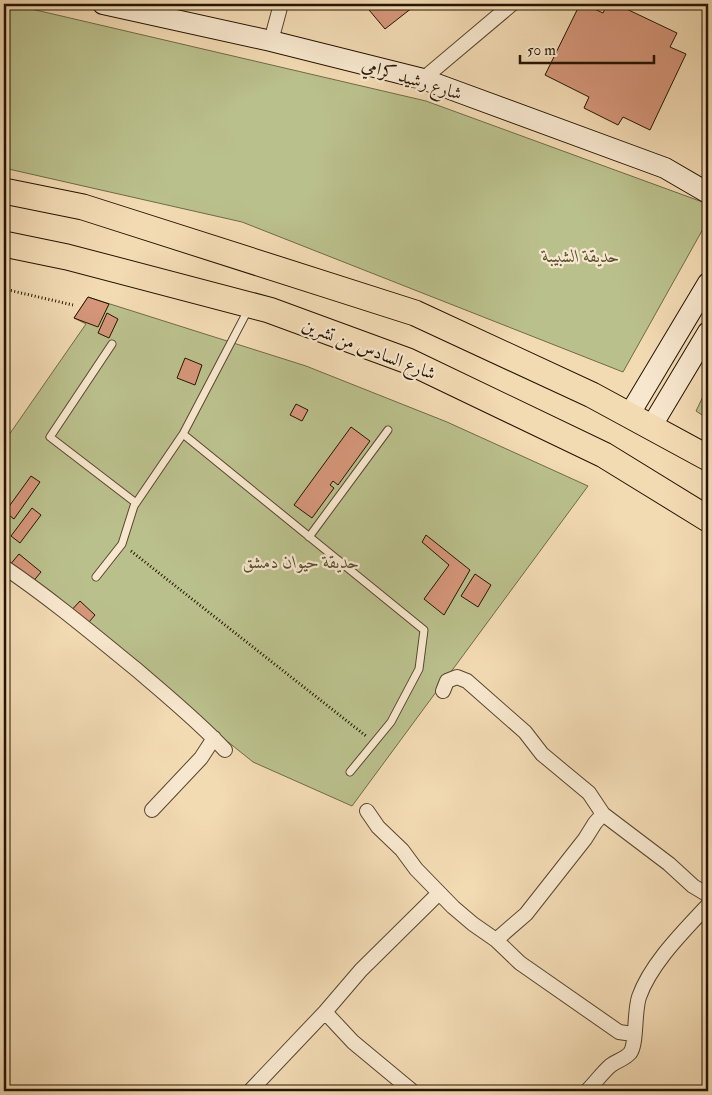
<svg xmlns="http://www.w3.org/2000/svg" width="712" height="1095" font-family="'IM FELL Double Pica',Amiri,serif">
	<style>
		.green { fill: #bac08c; stroke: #706a46 }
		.building { fill: #d5967a; stroke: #251400 }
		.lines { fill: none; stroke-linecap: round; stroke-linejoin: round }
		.lane-casing { stroke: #58462d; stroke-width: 9 }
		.street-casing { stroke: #58462d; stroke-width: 16 }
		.secondary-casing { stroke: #251400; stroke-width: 22 }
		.highway-casing { stroke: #251400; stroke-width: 27 }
		.path { stroke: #251400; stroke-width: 3; stroke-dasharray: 1 2.5; stroke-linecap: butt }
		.lane { stroke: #f7e7ce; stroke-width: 7 }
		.street { stroke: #f7e7ce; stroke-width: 14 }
		.secondary { stroke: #f7e7ce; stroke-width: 20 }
		.highway { stroke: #f2dab3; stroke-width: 25 }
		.labels { text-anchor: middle; stroke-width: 4.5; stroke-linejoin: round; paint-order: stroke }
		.street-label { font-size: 18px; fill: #251400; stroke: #f7e7ce }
		.park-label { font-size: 18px; font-style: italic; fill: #595031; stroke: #f7e7ce }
	</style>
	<rect width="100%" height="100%" fill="#f2dab3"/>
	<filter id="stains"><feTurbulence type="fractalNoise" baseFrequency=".004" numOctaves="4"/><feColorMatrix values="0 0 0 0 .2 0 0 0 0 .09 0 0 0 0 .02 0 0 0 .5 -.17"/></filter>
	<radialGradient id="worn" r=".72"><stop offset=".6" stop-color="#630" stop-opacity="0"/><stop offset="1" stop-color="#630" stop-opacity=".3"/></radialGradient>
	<path class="green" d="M4,4H10L426,101L708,204V220L623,372L242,222L4,168Z
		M88,297L306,366L447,422L588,486L352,806L253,762L4,562V442L86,324L74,318Z
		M708,386V419L696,411Z"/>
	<path class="building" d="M364,4H417L385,29Z
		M580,4H584L603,13L607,4H616L677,33L670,47L686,54L650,130L623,117L618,125L584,108L589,97L545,75Z
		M88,297L109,304L98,327L74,318Z
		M107,313L118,319L109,338L98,333Z
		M185,358L202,365L195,385L177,378Z
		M296,404L308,410L302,421L290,415Z
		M351,427L370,441L338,485L333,481L330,485L334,488L312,518L294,505Z
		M31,476L40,482L14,519L5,512Z
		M32,508L41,515L20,543L11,536Z
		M426,535L470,570L444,615L424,599L449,565L422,542Z
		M19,554L41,572L31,584L9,566Z
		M475,574L491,585L478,607L461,596Z
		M80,601L95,615L84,628L68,614Z"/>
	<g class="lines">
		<defs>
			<path id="lane" d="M249,308L183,434L424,630L419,669L391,722L350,772
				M112,344L50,437L136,503
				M309,537L388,430
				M96,577L122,544L134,506L183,434"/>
			<path id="street" d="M271,41L281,4
				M423,79L512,4
				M4,567C50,598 94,635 137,670C167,696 198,721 225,750
				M443,691L447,681L457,677L467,681L525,732L542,754L589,793L603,814L669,864L693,886L708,895
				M152,810L201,758L214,738
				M367,811L378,827L402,850L416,869L453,907L473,924L496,940L520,963L619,1032L633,1034
				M496,940L526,914L585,839L595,823L603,814
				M325,1012L353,1042L412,1091
				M250,1091L325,1012L361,970L438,894
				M587,1091C595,1083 602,1073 610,1066C616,1061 625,1059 630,1053C637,1044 634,1012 639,997C651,963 684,931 708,905"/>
			<path id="secondary" d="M103,4L271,41L423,79L665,168L708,193
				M629,415L708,283
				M651,427L708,332"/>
			<path id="highway" d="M4,191L83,207L415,313L592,395L708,458
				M4,244L67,257L269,310L408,361L604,455L708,519"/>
		</defs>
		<use href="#lane" class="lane-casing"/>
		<use href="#street" class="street-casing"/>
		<use href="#secondary" class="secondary-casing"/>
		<use href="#highway" class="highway-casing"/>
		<path class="path" d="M4,289L73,305
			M131,551L366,736"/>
		<use href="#lane" class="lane"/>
		<use href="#street" class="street"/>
		<use href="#secondary" class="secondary"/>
		<use href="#highway" class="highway"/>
	</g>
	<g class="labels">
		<g class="street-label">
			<text transform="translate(412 79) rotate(17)" y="6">شارع رشيد كرامي</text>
			<text transform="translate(369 349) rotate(21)" y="6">شارع السادس من تشرين</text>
		</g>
		<g class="park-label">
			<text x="581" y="262">حديقة الشبيبة</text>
			<text x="301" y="568">حديقة حيوان دمشق</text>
		</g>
	</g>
	<rect width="712" height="1095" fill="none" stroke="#f2dab3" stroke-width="20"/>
	<rect x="5" y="5" width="702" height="1085" fill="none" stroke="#251400" stroke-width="2.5"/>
	<rect x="10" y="10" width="692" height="1075" fill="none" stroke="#251400"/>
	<path d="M520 55v8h134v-8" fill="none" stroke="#251400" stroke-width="2.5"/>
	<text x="527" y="55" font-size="15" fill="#251400" stroke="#f7e7ce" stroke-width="4" paint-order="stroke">50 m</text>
	<rect width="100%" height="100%" filter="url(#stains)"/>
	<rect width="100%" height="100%" fill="url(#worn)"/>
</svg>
